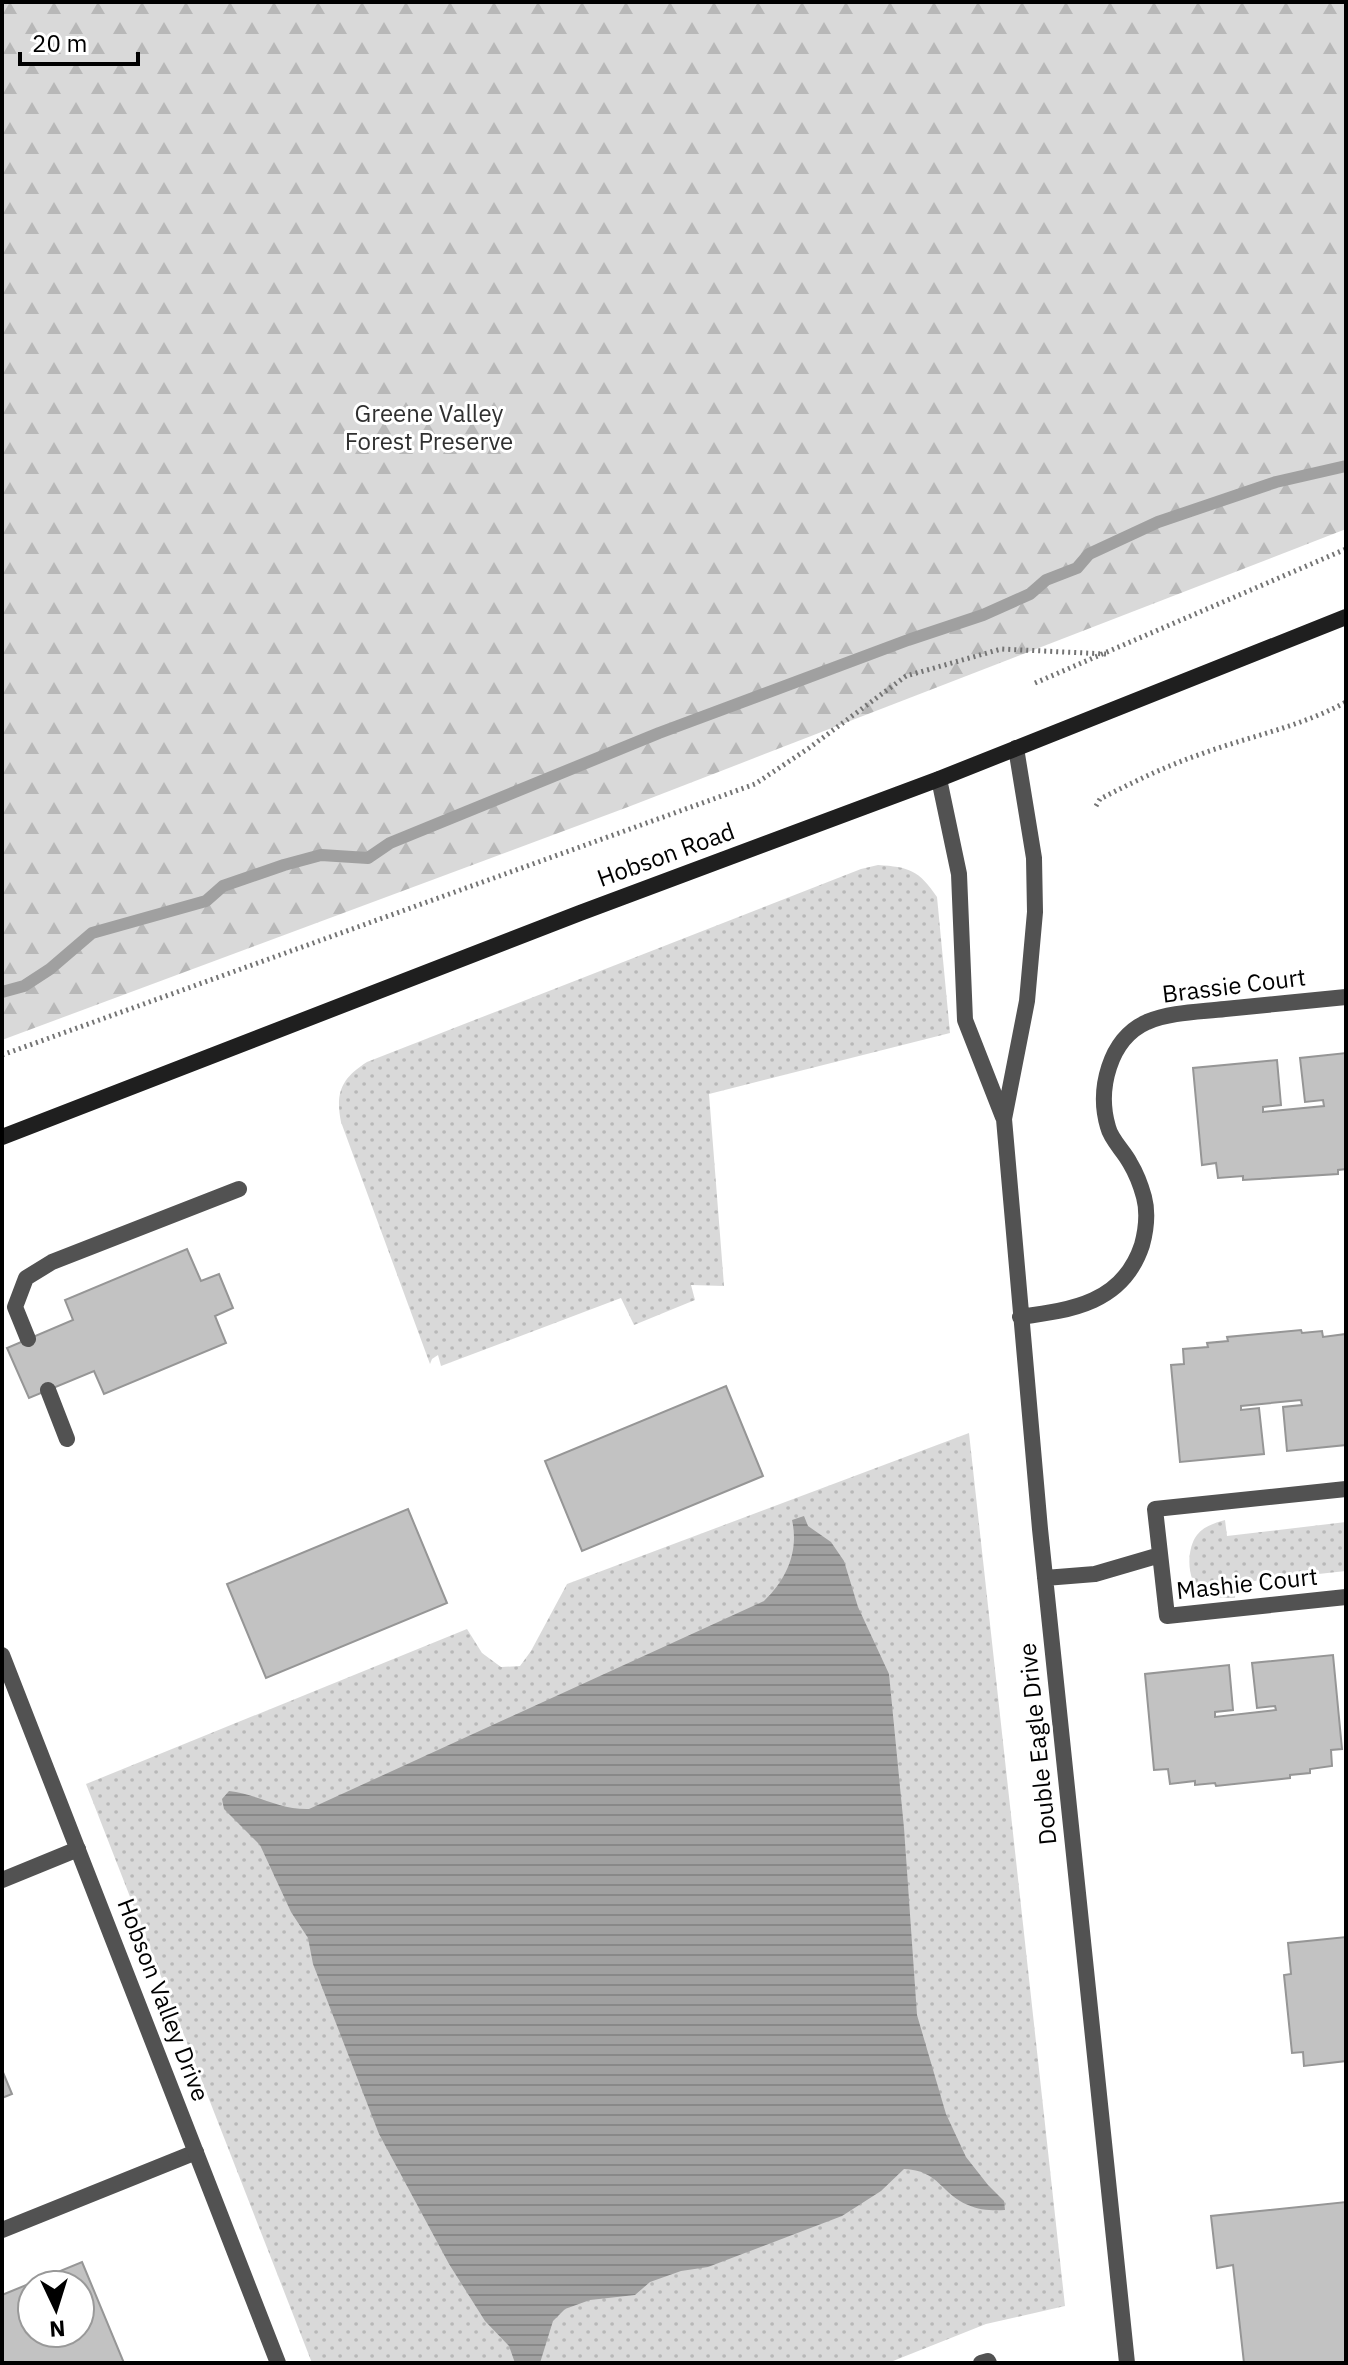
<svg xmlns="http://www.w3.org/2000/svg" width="1348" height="2365" font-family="'IBM Plex Sans',sans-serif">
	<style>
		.grass { fill: url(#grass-dots) }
		.forest { fill: url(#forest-firs) }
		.water { fill: url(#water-rules) }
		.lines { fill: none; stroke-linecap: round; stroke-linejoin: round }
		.stream { stroke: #a0a0a0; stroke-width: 12 }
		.building { fill: #c2c2c2; stroke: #969696; stroke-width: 2; fill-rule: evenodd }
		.path { stroke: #747474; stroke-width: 5; stroke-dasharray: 2 4; stroke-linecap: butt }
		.lane { stroke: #525252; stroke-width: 16 }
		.street { stroke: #525252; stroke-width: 16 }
		.secondary { stroke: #1f1f1f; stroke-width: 16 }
		.labels { text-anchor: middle; stroke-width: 6; stroke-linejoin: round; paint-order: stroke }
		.park-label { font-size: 24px; fill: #303030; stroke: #fff }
		.street-label { font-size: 24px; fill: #000; stroke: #fff }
	</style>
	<defs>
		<pattern id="grass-dots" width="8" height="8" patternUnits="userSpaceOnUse" patternTransform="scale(2)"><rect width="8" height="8" fill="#d9d9d9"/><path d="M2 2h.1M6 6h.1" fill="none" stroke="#b8b8b8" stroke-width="1.8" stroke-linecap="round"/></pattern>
		<pattern id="forest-firs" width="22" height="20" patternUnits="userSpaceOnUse" patternTransform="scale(2)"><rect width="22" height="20" fill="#d9d9d9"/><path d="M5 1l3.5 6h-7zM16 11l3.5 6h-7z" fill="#b8b8b8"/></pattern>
		<pattern id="water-rules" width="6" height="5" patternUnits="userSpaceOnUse" patternTransform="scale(2)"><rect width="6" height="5" fill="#a0a0a0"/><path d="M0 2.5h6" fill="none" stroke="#888"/></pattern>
	</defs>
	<rect width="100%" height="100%" fill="#fff"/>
	<path class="grass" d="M878,865C909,867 919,870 937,897L950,1033L709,1094L724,1286L691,1285L695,1300L634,1325L621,1298L441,1366L438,1355L432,1359L430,1364L341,1122C335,1092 342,1078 367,1062L861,869Z
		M969,1433L1065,2306L986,2324L888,2363H312L86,1784L467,1629L482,1653L501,1667L520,1666L531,1651L567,1584Z
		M1225,1520L1227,1536L1346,1522V1571L1236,1583L1235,1598C1225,1598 1212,1598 1203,1593C1186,1583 1186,1549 1197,1535C1204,1526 1215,1523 1225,1520Z"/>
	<path class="forest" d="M2,2H1346V529L628,807L2,1040Z"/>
	<path class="water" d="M804,1516L808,1526L831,1542L844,1561L858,1607L889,1674L904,1828L917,2015L946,2114L966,2157L988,2185L1004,2201L1005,2210C993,2211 979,2210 968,2205C942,2195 939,2170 904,2169L881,2191L842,2216L708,2267L681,2271L650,2282L635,2295L590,2300L565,2309L553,2321L540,2363H515L509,2346L485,2321L449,2264L379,2134L313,1964L308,1938L291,1912L260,1845L224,1809L222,1799L229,1791C257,1794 280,1810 309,1809L764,1601C787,1579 799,1551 792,1520Z"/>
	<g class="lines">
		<path class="stream" d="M2,992L24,986L50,969L92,933L206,901L223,886L284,865L321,855L368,858L390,843L659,733L908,640L983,615L1030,594L1046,580L1077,568L1089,554L1158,522L1276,482L1346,466"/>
	</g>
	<path class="building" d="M1346,1053V1169L1338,1170V1174L1243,1180V1176L1218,1178L1216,1163L1202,1165L1193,1068L1277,1060L1281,1105L1263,1107V1112L1324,1106L1323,1100L1305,1102L1300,1058Z
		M187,1249L201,1281L219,1274L233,1308L215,1316L226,1343L104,1394L94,1371L29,1398L7,1348L73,1320L65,1300Z
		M1301,1330L1302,1333L1322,1331L1323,1337L1346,1334V1445L1287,1451L1283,1407L1302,1405L1301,1400L1241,1406V1410L1259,1408L1264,1454L1180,1462L1171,1365L1184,1364L1183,1349L1208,1347L1207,1343L1228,1341L1227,1337Z
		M726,1386L763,1476L582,1551L545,1461Z
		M408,1509L447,1603L266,1678L227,1584Z
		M1333,1655L1342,1749L1331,1750L1332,1766L1310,1769V1773L1290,1775V1778L1216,1786L1215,1783L1195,1785V1781L1170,1784L1168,1769L1154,1770L1145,1674L1229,1665L1233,1710L1215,1712V1717L1276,1710L1275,1706L1257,1708L1252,1663Z
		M1346,1937V2061L1304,2066L1303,2052L1292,2053L1284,1975L1291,1974L1288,1943Z
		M2,2070L12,2094L2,2098Z
		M1346,2202V2363H1244L1233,2265L1217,2268L1211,2216Z
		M82,2262L124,2363H2V2295ZM32,2285H80V2333H32Z"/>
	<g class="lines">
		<path class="path" d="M1035,683L1346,549
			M1096,806L1100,799C1133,782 1166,766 1201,754C1250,736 1300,727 1346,702
			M2,1055L755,784L809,748L906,676L1001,649L1106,654"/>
		<path class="lane" d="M28,1339L15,1307L26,1278L52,1262L239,1189
			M48,1390L67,1439
			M2,1880L78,1849
			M2,2230L196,2152
			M981,2363L988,2361L989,2363"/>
		<path class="street" d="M1016,748L1034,858L1035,912L1027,1001L1004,1119L1040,1529L1127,2363
			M939,779L959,874L965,1020L1003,1117
			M1020,1317C1072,1310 1123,1303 1142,1245C1146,1230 1148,1212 1144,1197C1141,1186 1136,1173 1130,1163C1124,1151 1111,1140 1108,1127C1097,1090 1109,1039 1147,1022C1171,1012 1199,1012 1225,1009C1265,1005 1306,1001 1346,997
			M1346,1489L1155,1509L1167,1616L1346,1597
			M1045,1578L1095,1574L1160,1555
			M2,1655L278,2363"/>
		<path class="secondary" d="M2,1137L580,913L939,779L1346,617"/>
	</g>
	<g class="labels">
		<g class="park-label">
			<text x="429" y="422">Greene Valley<tspan x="429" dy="28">Forest Preserve</tspan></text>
		</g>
		<g class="street-label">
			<text transform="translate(666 855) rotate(-20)" y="8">Hobson Road</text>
			<text transform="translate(1234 986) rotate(-7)" y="8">Brassie Court</text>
			<text transform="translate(1247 1584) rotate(-6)" y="8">Mashie Court</text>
			<text transform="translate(1038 1744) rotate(-96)" y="8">Double Eagle Drive</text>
			<text transform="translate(163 2000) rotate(69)" y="8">Hobson Valley Drive</text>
		</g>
	</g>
	<rect width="1348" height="2365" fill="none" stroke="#000000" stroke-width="8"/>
	<g transform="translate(56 2309) rotate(176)"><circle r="38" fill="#ffffff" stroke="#999999" stroke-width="2"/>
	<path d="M0-6L14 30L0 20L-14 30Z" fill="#000000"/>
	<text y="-12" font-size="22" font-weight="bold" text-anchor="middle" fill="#000000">N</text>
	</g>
	<path d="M20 52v12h118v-12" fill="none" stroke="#000000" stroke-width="4"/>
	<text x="32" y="52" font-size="24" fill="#000000" stroke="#ffffff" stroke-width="6" paint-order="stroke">20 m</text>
</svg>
